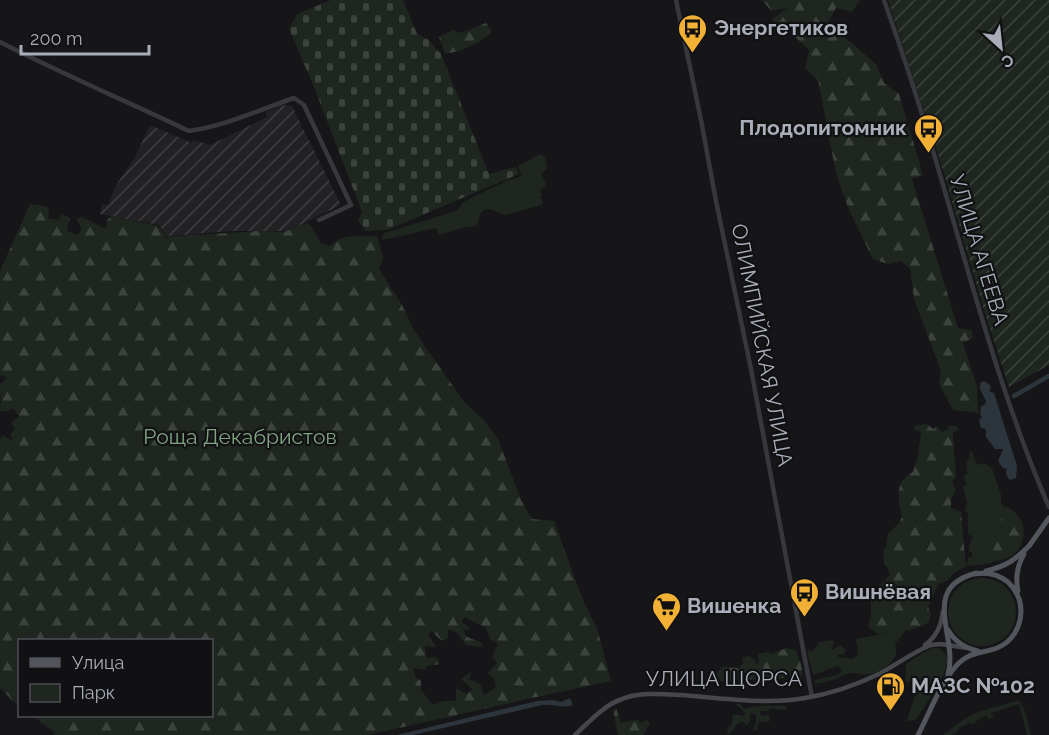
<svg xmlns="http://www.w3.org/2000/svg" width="1049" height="735" font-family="Raleway,sans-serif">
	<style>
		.industrial { fill: url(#industrial-furrows) }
		.green { fill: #1e261f }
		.forest { fill: url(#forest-firs); fill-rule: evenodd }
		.cemetery { fill: url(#cemetery-stones) }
		.garden { fill: url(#garden-furrows) }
		.water { fill: #2c353c }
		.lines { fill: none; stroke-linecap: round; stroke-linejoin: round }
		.canal { stroke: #2c353c; stroke-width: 4.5 }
		.tertiary { stroke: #37383d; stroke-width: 4.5 }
		.secondary { stroke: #45474d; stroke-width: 4.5 }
		.primary { stroke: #53555c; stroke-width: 5 }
		.labels { text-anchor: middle; stroke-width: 4.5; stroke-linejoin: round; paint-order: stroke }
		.poi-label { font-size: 21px; font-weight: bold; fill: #a8adb8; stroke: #111113; text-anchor: start }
		.street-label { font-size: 21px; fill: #a8adb8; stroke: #111113 }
		.park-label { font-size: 21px; fill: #7fa381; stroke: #111113 }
	</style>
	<defs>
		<pattern id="industrial-furrows" width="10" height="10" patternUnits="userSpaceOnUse" patternTransform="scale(1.5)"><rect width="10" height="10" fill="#222225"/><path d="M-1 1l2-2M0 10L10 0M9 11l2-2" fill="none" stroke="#3f3f43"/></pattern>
		<pattern id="forest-firs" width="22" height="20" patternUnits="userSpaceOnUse" patternTransform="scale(1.5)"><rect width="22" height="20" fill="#1e261f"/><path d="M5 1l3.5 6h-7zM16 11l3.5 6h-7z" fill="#3c433d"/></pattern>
		<pattern id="cemetery-stones" width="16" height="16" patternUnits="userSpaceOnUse" patternTransform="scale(1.5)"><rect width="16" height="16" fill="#1e261f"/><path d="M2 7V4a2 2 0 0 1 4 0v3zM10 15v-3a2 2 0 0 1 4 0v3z" fill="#3c433d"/></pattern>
		<pattern id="garden-furrows" width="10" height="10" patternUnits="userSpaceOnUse" patternTransform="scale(1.5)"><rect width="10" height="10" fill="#1e261f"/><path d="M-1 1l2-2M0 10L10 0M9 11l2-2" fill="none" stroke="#3c433d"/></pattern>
	</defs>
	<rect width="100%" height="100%" fill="#161618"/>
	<path class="industrial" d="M282,105L292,106L341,205L294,228L284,231H230L183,235L166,236L159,225L100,214L102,204L109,205V201L117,184L135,157L150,125L192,143L193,140L210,145L267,117L266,112Z"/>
	<path class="green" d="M540,154L545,157L547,168L541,174L546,184L545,187L540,190L542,195L540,197L543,202L542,205L506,215C496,214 490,205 481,212L477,226L466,227L439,235L436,228L383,240L382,238L384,233L456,211C461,207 461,203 465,201L506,181L522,176L518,166Z
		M970,451L973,453L976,463L978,465L984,463L992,468L1001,495V502L1004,507L993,548L995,561L989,564L967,566L968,558L972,556V552L968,551L972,537L968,534V513L965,511L967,502L963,487L967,484L966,482L964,481L965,475L968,473L967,471L966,462L969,459Z
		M948 612a34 34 0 1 1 68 0a34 34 0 1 1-68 0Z
		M905,630C902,638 899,638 895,644C901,659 884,670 871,674C863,676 855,671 847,674C841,676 836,680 829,681C824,683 820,682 815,684L814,680L833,676L841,673V669L838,666L813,675L807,651H813L820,642L833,640L834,644L831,649L834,650L836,647L841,646L846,650L843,655L839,654L838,657L852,659L857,656C858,649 858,645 855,639Z
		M933,648H939C943,651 946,654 947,659C949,674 924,706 916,720L907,721L917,688L915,683L905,681L906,664L926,651Z
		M1019,700C1026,709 1028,723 1031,735H1027L1019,704L992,713L990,715H993L994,717L990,719L987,718L988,716C982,716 977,721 973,724L969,723L959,728L957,732L952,735H943L966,718L975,713Z
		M740,703L744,709C758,704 773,706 787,706V709L781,710L770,708L769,711H760L761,716L769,715L770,721L759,722L757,730H753L756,722V715L752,713L750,715V721L747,726L742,721L737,724L730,734L727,733L728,728L732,724L733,714L744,716L745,713L735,704Z"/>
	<path class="forest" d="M761,0H860L852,12L836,8L828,23L876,64L884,83L899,94L923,175L912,179L958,328L971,330L973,338L963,343L977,387L978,413L953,410L939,384L941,371L914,299L910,269L901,261L888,264L873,259L849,210L836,173L818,80L805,68L809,50L793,35L771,20L787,8L772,11Z
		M486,23L491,30V33C481,42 458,54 445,53L439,37L453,30L461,33Z
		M30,204L45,206L49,209L48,218L58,220L62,214L70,218L67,227L68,231L77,235L80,233L81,228L77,219L82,217L104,228L107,227V220L112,216L158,226L166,237L259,231L284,232L307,223L311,226L320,242L330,246C345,232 358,238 377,236L383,258L379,269L402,305L414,330L424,345L465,403L484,420L498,439L521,500L532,519L554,521L582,598L597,628L611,681L532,698L368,735H54L55,733L33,716H212V640H20L19,706L12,700L0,688V440L2,435L13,441L10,435L15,429L11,423L19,416L13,408L8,411H0L1,395L0,394V384L7,378L4,375L0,376V271ZM464,617L485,627L491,640L498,644L492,656L497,663L487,674L494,678L496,687L484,695L480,684L469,679L472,671L461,679L473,690L466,694L456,688V701H444L433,705L421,690V681L416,678L413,668L425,670L428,666L440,664L436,657L426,658L425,646L436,647L428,634L431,631L442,641L448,638V630C457,629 461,638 466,645L482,647V643L467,637L463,630L471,629L462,622Z
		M927,424L933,429L937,426L942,432L947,430L949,426H957L959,430L953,432V435L956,477L952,482L956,490L951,499V508L961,512L966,567C963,568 960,569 957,571C949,576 949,583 939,583L928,607C930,612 932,616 929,621C922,631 890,632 878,634L868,627L871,615V594L890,575L884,560L883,551L886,546L888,534L898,524L902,517C898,499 894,481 913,472L918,456L921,432L914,429V426Z
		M1004,507C1026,511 1030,542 1013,555C1007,559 1001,560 995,561L993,548Z
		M786,648L795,650C800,659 804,669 801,679L791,676L780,679L772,677L759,681C752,678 733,679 727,684L721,681L716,674L722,667L739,668L743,663L742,658L748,656L756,660L755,664L759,663L758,654L768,652L772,654Z
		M616,708L621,723C627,720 632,722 638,719L640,723L647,720L650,723L644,733V735H618L613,710Z"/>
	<path class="cemetery" d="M331,0H403L417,34L428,39L441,54L489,174L516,167L519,174L387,230L366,231L358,221L362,212L314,87L289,29L297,14Z"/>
	<path class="garden" d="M888,0H1049V365L1009,387L987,320L941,164Z"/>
	<path class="water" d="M984,381L989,384L991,388L989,391L994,393L1017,466L1016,478L1010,480C1007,477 1005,474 1007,469L1003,468L998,461L1003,449H995L986,437V429L981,428L979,420L982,417L980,414L981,406L985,405L986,401L980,389V383Z
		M570,698L573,705C561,709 555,704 542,705L413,735H397L537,701L553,700L561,702Z"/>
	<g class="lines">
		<path class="canal" d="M1014,396L1049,376"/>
		<path class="tertiary" d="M676,0L701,120L716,201L751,369L812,697
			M884,0C898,40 912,81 924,121C964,251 995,383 1049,507
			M0,42C62,74 126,101 189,131C225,126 259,110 294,98L304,105L351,205L319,220"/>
		<path class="secondary" d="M925,645C937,636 941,626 943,611
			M575,735C589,722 604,705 622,699C640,692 662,694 681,695C719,698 768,705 805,698C830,694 856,685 879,674C896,665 913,652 931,645L941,644L967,648"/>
		<path class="primary" d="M1029,546L1049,518
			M986,571C1007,566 1015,560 1030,545
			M1018,591C1015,577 1017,566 1024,554
			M948,630C955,642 964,648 978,651
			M948,674C959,638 918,587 977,573
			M918,735C930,712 939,686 956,666C970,651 981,654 997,648C1012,642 1021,627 1021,611C1021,600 1016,590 1008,582C998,574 986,572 974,574"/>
	</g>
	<defs>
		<symbol id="bus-pin" viewBox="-11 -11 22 30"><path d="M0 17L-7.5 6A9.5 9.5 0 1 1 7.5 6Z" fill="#f2b134" stroke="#111113"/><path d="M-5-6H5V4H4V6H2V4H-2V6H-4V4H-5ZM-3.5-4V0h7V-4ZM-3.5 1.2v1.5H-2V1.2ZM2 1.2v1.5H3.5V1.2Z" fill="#111"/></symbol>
		<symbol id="supermarket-pin" viewBox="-11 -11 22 30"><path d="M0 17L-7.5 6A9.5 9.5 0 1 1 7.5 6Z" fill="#f2b134" stroke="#111113"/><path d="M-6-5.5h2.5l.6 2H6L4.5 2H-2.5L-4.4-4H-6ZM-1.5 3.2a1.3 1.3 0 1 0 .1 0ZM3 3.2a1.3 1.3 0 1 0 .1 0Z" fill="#111"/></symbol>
		<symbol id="fuel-pin" viewBox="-11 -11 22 30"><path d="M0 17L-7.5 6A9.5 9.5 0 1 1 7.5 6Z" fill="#f2b134" stroke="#111113"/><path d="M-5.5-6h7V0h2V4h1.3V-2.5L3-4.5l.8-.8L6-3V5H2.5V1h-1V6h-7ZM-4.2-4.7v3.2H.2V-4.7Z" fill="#111"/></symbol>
	</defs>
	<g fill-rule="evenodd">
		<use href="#bus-pin" x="676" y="12" width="33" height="45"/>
		<use href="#bus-pin" x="912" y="112" width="33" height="45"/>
		<use href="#bus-pin" x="788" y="576" width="33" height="45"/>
		<use href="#supermarket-pin" x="650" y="590" width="33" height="45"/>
		<use href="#fuel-pin" x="874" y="670" width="33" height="45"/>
	</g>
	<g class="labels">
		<g class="poi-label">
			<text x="714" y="35">Энергетиков</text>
			<text x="907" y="135" text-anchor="end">Плодопитомник</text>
			<text x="825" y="599">Вишнёвая</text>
			<text x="687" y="613">Вишенка</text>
			<text x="911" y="693">МАЗС №102</text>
		</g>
		<g class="street-label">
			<text transform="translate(979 250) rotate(73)" y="7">УЛИЦА АГЕЕВА</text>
			<text transform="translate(762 345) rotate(79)" y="7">ОЛИМПИЙСКАЯ УЛИЦА</text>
			<text x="724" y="686">УЛИЦА ЩОРСА</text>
		</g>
		<g class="park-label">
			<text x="240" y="444">Роща Декабристов</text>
		</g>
	</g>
	<rect x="18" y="639" width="195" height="78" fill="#111113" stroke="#4d4f55" stroke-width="1.5"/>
	<rect x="30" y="658" width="30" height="9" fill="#53555c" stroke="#4d4f55" stroke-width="1.5"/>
	<text x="72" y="669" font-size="18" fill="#a8adb8">Улица</text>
	<rect x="30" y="684" width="30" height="18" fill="#1e261f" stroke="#4d4f55" stroke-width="1.5"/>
	<text x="72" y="699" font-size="18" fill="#a8adb8">Парк</text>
	<g transform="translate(1001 48) rotate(153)" stroke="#111113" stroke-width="4.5" paint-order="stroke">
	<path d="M0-4.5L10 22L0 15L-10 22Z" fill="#a8adb8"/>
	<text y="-9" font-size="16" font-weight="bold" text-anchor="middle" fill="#a8adb8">С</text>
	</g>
	<path d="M21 45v9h128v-9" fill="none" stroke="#a8adb8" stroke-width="3"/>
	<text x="30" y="45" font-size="18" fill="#a8adb8" stroke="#111113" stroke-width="4.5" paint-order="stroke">200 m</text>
</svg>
